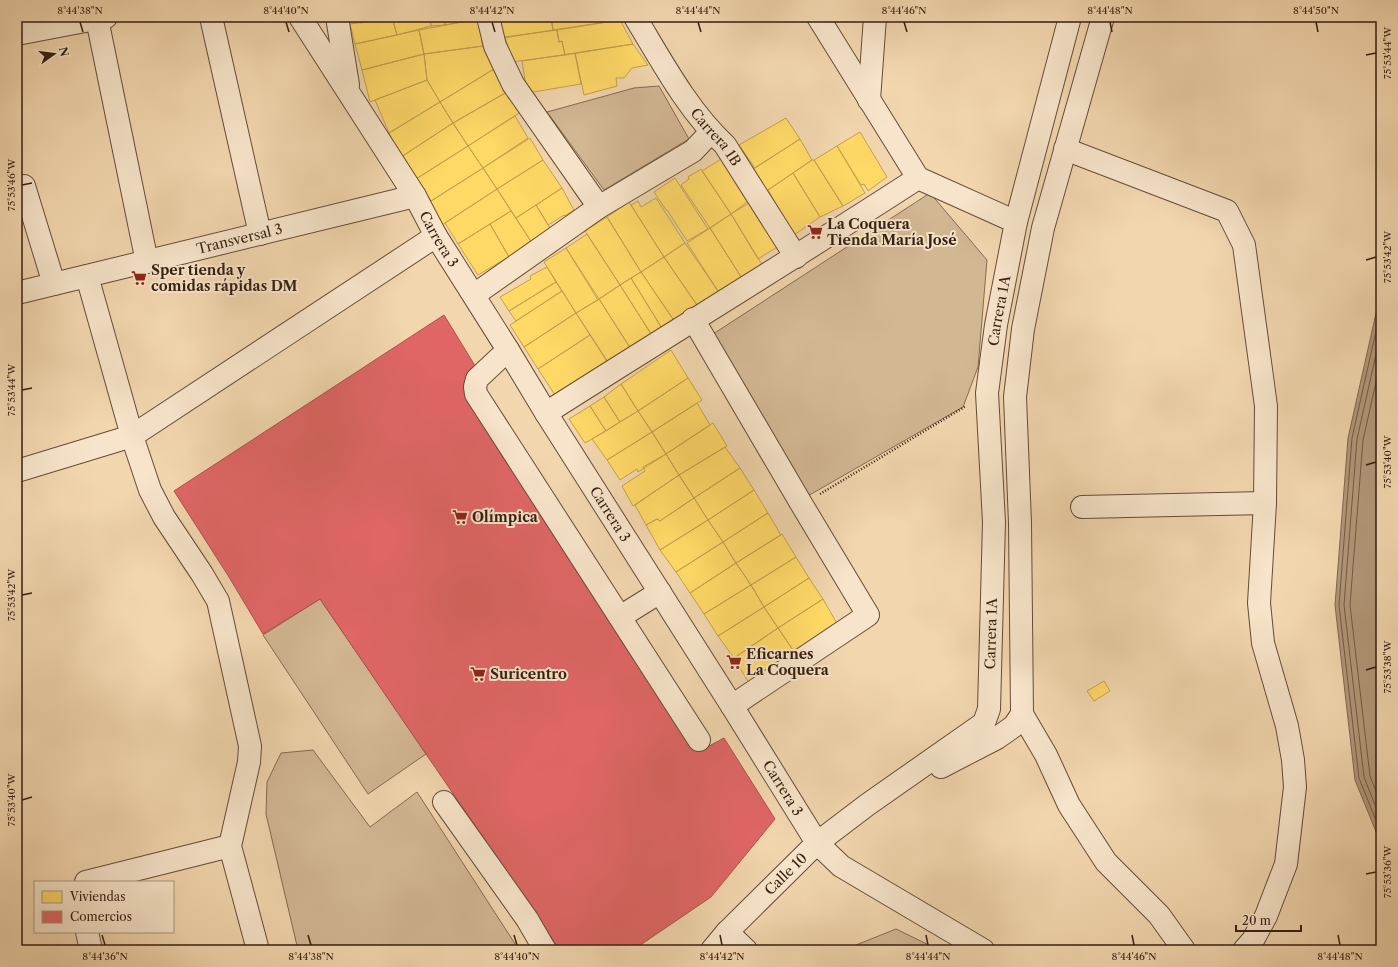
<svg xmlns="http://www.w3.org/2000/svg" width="1398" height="967" font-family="'Libre Caslon Text',serif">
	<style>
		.green { fill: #d2b793; stroke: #846a52 }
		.water { fill: #b29778; stroke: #80674e }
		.homes { fill: #ffd966; stroke: #c2a14c }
		.shops { fill: #e06666; stroke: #ad504c }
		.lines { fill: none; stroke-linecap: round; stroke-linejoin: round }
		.shore { stroke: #745a44; stroke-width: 1 }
		.minor-casing { stroke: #644c38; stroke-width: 24 }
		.path { stroke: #351e10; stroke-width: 2.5; stroke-dasharray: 1 2; stroke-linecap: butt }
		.minor { stroke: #f7e4ca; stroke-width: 22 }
		.ticks { fill: none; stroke: #351e10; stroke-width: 1.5 }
		.labels { text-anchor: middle; stroke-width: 4; stroke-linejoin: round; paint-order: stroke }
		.street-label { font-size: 14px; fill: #351e10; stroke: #f7e4ca }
		.poi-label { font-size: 14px; font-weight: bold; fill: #351e10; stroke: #f7e4ca; text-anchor: start }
		.neatline { fill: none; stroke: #351e10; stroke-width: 1.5 }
		.ticks-label { font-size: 10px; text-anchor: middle; fill: #351e10 }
	</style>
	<rect width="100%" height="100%" fill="#f2d6ae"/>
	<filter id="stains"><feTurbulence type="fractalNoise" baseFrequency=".005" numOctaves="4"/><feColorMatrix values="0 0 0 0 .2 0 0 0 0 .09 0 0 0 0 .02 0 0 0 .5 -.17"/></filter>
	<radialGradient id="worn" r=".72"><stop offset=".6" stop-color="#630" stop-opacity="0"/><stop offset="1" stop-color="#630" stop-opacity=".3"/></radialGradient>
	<path class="green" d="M659,86L689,139L604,190L547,112L634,88Z
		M930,193L987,260L978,367L963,407L806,497L710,336Z
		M320,599L426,754L368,794L263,635Z
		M313,750L370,827L417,792L519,950H298L266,814L267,782L281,753Z
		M896,929L939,950H846L851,947Z"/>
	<path class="water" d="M1381,291V844L1355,780L1335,605L1348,438Z"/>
	<path class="homes" d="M359,17H392V18L360,23Z
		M392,17H430L431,26L397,35Z
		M430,17H444L445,25L431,26Z
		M444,17H475L476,19L445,25Z
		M500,17H551L553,30L503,38Z
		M551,17H619L620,20L553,30Z
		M392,18L397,35L355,44L350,24Z
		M478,19L483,46L424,54L419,30Z
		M620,20L633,44L565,55L562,41L559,42L557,30Z
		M419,30L424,54L362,70L355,44Z
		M557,30L559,42L562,41L565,55L512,62L505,37Z
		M633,44L648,65L632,68L624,78H616L617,86L584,95L575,53Z
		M483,46L494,69L440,102L427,80L424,54Z
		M575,53L581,84L527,93L522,61Z
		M424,54L427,80L370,102L362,70Z
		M494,69L507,92L453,123L440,102Z
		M427,80L440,102L389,133L375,100Z
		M507,92L522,111L468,146L453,123Z
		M440,102L453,123L401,157L389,133Z
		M515,116L528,138L483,168L468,146Z
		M786,118L800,139L755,168L739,145Z
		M453,123L468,146L416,179L401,157Z
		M860,132L887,177L868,191L864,184L861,185L837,146Z
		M530,138L543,160L497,189L483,168Z
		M800,139L812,160L768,190H762L750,171Z
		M468,146L483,168L431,201L416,179Z
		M837,146L865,193L843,206L814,160Z
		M721,159L751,199L731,214L702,171Z
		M543,160L562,188L516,218L497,189Z
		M812,160H814L843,206L820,217L793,173Z
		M483,168L497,189L442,225L428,203Z
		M701,169L731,214L710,228L681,185L689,179L688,177Z
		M793,173L820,217L794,235L768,190Z
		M675,178L708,229L687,241L667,210H666L654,192Z
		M562,188L574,210L565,216L564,215L548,225L536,205Z
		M497,189L511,211L458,244L445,223Z
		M656,198L685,243L664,257L631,205L638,201L641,207Z
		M754,200L782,244L758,259L731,214Z
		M629,202L664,257L641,272L607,217Z
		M536,205L552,231L532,243L516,218Z
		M511,211L532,243L509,257L490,224Z
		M731,214L763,266L743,280L710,228Z
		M607,217L641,272L620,285L585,231Z
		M490,224L509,257L478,275L458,244Z
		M710,228L743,280L720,294L687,243Z
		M587,234L620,285L599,299L566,248Z
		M685,243L720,294L699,308L664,257Z
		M566,248L598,300L576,313L544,262Z
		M664,257L699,308L675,322L641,272Z
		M547,267L556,282L509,311L500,297L531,279L530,276Z
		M641,272L675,322L663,330L631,278Z
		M631,278L663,330L653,337L620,285Z
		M556,282L562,291L516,321L509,311Z
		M620,285L653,337L631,349L599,299Z
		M562,291L576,313L524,347L510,325Z
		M599,299L632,351L610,365L576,313Z
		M576,313L590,335L538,369L524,347Z
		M590,335L608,363L555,395L538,369Z
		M671,350L688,378L638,411L621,384Z
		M688,378L702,400L652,432L638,411Z
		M621,384L638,411L620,422L604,397Z
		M604,397L620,422L606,431L590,406Z
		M697,403L710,425L666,454L652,432Z
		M590,406L606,431L585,443L569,419Z
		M638,411L652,432L607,460L592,439Z
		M713,423L727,446L679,475L666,454Z
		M652,432L666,454L638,472L637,469L620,480L607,460Z
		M725,447L740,468L694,498L679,475Z
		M666,454L679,475L633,506L622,486L645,471L643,467Z
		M740,468L754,490L708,520L694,498Z
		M679,475L694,498L660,521L657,519L646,525L635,505Z
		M754,490L768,513L723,542L708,520Z
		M694,498L708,520L660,550L646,525L657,519L660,521Z
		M768,513L781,535L736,563L723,542Z
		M708,520L723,542L676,572L660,550Z
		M782,534L796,557L751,585L736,563Z
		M723,542L736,563L690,593L676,572Z
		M796,557L809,578L764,607L751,585Z
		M736,563L751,585L704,614L690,593Z
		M809,578L823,599L778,628L764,607Z
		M751,585L764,607L718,636L704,614Z
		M823,599L839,627L795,653L778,628Z
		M764,607L778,628L734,658L718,636Z
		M778,628L795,653L749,683L734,658Z
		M1104,681L1110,691L1094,701L1087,691Z"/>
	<path class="shops" d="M444,315L477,369L465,388L617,621L698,752L724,738L775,819L711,897L633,950H560L320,599L263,634L229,577L174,491Z"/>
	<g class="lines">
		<path class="shore" d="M1381,309L1352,438L1339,605L1359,778L1381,833
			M1381,332L1357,439L1344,605L1364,777L1381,820
			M1381,360L1363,440L1350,605L1370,776L1381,804"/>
		<defs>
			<g id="minor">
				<path d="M211,17L260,234"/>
				<path id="s1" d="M300,17L415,196L436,236L508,350L546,413L732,706L817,843L841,866L983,950"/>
				<path d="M337,17L348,85"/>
				<path d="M488,17L495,46L513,84L599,207"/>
				<path id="s2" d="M635,17C661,60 688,111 725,145L796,257"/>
				<path d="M818,17L918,178L1016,222"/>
				<path d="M97,19L147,262"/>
				<path d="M17,34L106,17"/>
				<path d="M869,100L875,17"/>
				<path d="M1065,149L1227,211L1244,245L1266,406L1265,503L1259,603L1263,643L1287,726L1293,760L1295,787L1286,864L1266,916L1253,940L1244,950"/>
				<path d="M24,186L54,284"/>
				<path d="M87,276L132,436L150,490L164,517L202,574L218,601L250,746L249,762L230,846L258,950"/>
				<path id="s3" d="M17,293L415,196"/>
				<path d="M474,295L599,207L693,151L711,132"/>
				<path d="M693,319L802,505L868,615L732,706"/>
				<path d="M508,350L477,379L475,387L476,394L699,740"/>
				<path d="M546,413C670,334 795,258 918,178"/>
				<path d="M17,471L132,436L436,236"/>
				<path d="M1082,507L1265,503"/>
				<path d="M620,617L660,592"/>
				<path d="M1022,714L1046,755L1069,805L1106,862L1159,915L1184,950"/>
				<path d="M941,767L997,738L1014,726L1022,714L1020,523L1015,397L1023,329L1043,228L1103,17"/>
				<path d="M444,802L527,919L545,950"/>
				<path d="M86,882L230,846"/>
				<path d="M87,932L91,950"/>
				<path d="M727,932L746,950"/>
				<path id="s4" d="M712,950L727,932L817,843L867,805L984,723L989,709L994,522L987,393L996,325L1016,222L1070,17"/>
			</g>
		</defs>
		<use href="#minor" class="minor-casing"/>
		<path class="path" d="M820,494L966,406"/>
		<use href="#minor" class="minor"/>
	</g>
	<path class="ticks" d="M80,22L83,32M286,22L289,32M492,22L495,32M698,22L701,32M904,22L907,32M1110,22L1112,32M1316,22L1318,32M1366,55L1376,53M22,185L32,183M1366,260L1376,257M22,390L32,388M1366,465L1376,462M22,595L32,593M1366,670L1376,667M22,800L32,797M1366,874L1376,872M102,935L105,945M308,935L311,945M514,935L517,945M720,935L722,945M926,935L928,945M1132,935L1134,945M1338,935L1340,945"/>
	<defs>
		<symbol id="supermarket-bare" viewBox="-9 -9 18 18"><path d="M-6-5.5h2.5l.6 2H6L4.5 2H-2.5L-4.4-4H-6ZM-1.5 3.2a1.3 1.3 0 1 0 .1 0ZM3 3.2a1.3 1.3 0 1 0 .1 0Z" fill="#8f2418" stroke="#f7e4ca" stroke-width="2.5" paint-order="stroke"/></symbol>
	</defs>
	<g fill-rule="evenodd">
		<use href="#supermarket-bare" x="804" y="221" width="22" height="22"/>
		<use href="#supermarket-bare" x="128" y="267" width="22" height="22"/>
		<use href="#supermarket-bare" x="449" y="506" width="22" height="22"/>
		<use href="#supermarket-bare" x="723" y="651" width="22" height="22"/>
		<use href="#supermarket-bare" x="467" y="663" width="22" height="22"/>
	</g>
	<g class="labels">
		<g class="street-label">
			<text dy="5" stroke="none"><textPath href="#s2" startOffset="145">Carrera 1B</textPath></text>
			<text dy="5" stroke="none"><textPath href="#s3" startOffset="229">Transversal 3</textPath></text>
			<text dy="5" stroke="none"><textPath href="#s1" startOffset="262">Carrera 3</textPath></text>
			<text dy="5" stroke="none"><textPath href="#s4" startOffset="770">Carrera 1A</textPath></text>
			<text dy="5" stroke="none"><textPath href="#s1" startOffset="586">Carrera 3</textPath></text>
			<text dy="5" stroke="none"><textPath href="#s4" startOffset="446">Carrera 1A</textPath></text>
			<text dy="5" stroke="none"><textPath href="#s1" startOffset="910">Carrera 3</textPath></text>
			<text dy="5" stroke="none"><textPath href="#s4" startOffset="106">Calle 10</textPath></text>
		</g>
		<g class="poi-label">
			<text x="827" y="229">La Coquera<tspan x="827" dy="16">Tienda María José</tspan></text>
			<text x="151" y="275">Sper tienda y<tspan x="151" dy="16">comidas rápidas DM</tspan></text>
			<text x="472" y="522">Olímpica</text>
			<text x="746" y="659">Eficarnes<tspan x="746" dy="16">La Coquera</tspan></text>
			<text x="490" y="679">Suricentro</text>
		</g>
	</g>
	<rect width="1398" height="967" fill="none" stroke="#f2d6ae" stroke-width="44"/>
	<rect x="34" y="881" width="140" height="52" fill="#f7e4ca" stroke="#a99580"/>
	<rect x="42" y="891" width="20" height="12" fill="#ffd966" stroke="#a99580"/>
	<text x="70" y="901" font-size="12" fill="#351e10">Viviendas</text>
	<rect x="42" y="911" width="20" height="12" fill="#e06666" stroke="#a99580"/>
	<text x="70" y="921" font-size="12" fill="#351e10">Comercios</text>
	<g transform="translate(54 54) rotate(76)" stroke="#f7e4ca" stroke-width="3" paint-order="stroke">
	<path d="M0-3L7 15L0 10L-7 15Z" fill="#351e10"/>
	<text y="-6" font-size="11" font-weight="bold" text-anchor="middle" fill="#351e10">N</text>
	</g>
	<path d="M1236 925v6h65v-6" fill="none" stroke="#351e10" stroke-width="2"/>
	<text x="1242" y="925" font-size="12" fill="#351e10" stroke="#f7e4ca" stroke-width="3" paint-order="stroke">20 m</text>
	<rect x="22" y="22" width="1354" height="923" class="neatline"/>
	<g class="ticks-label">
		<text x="80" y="14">8°44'38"N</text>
		<text x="286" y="14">8°44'40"N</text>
		<text x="492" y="14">8°44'42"N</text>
		<text x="698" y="14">8°44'44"N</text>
		<text x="904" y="14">8°44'46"N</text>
		<text x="1110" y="14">8°44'48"N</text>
		<text x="1316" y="14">8°44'50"N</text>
		<text transform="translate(1387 53) rotate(-90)" y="4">75°53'44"W</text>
		<text transform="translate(11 185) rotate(-90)" y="4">75°53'46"W</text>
		<text transform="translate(1387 257) rotate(-90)" y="4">75°53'42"W</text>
		<text transform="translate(11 390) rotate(-90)" y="4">75°53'44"W</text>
		<text transform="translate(1387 462) rotate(-90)" y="4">75°53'40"W</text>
		<text transform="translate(11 595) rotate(-90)" y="4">75°53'42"W</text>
		<text transform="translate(1387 667) rotate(-90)" y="4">75°53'38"W</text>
		<text transform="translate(11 800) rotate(-90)" y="4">75°53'40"W</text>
		<text transform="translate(1387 872) rotate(-90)" y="4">75°53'36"W</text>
		<text x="105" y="960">8°44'36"N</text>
		<text x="311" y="960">8°44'38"N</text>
		<text x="517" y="960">8°44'40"N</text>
		<text x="722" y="960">8°44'42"N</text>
		<text x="928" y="960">8°44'44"N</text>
		<text x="1134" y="960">8°44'46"N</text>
		<text x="1340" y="960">8°44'48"N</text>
	</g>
	<rect width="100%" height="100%" filter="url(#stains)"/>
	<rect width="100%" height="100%" fill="url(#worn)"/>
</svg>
